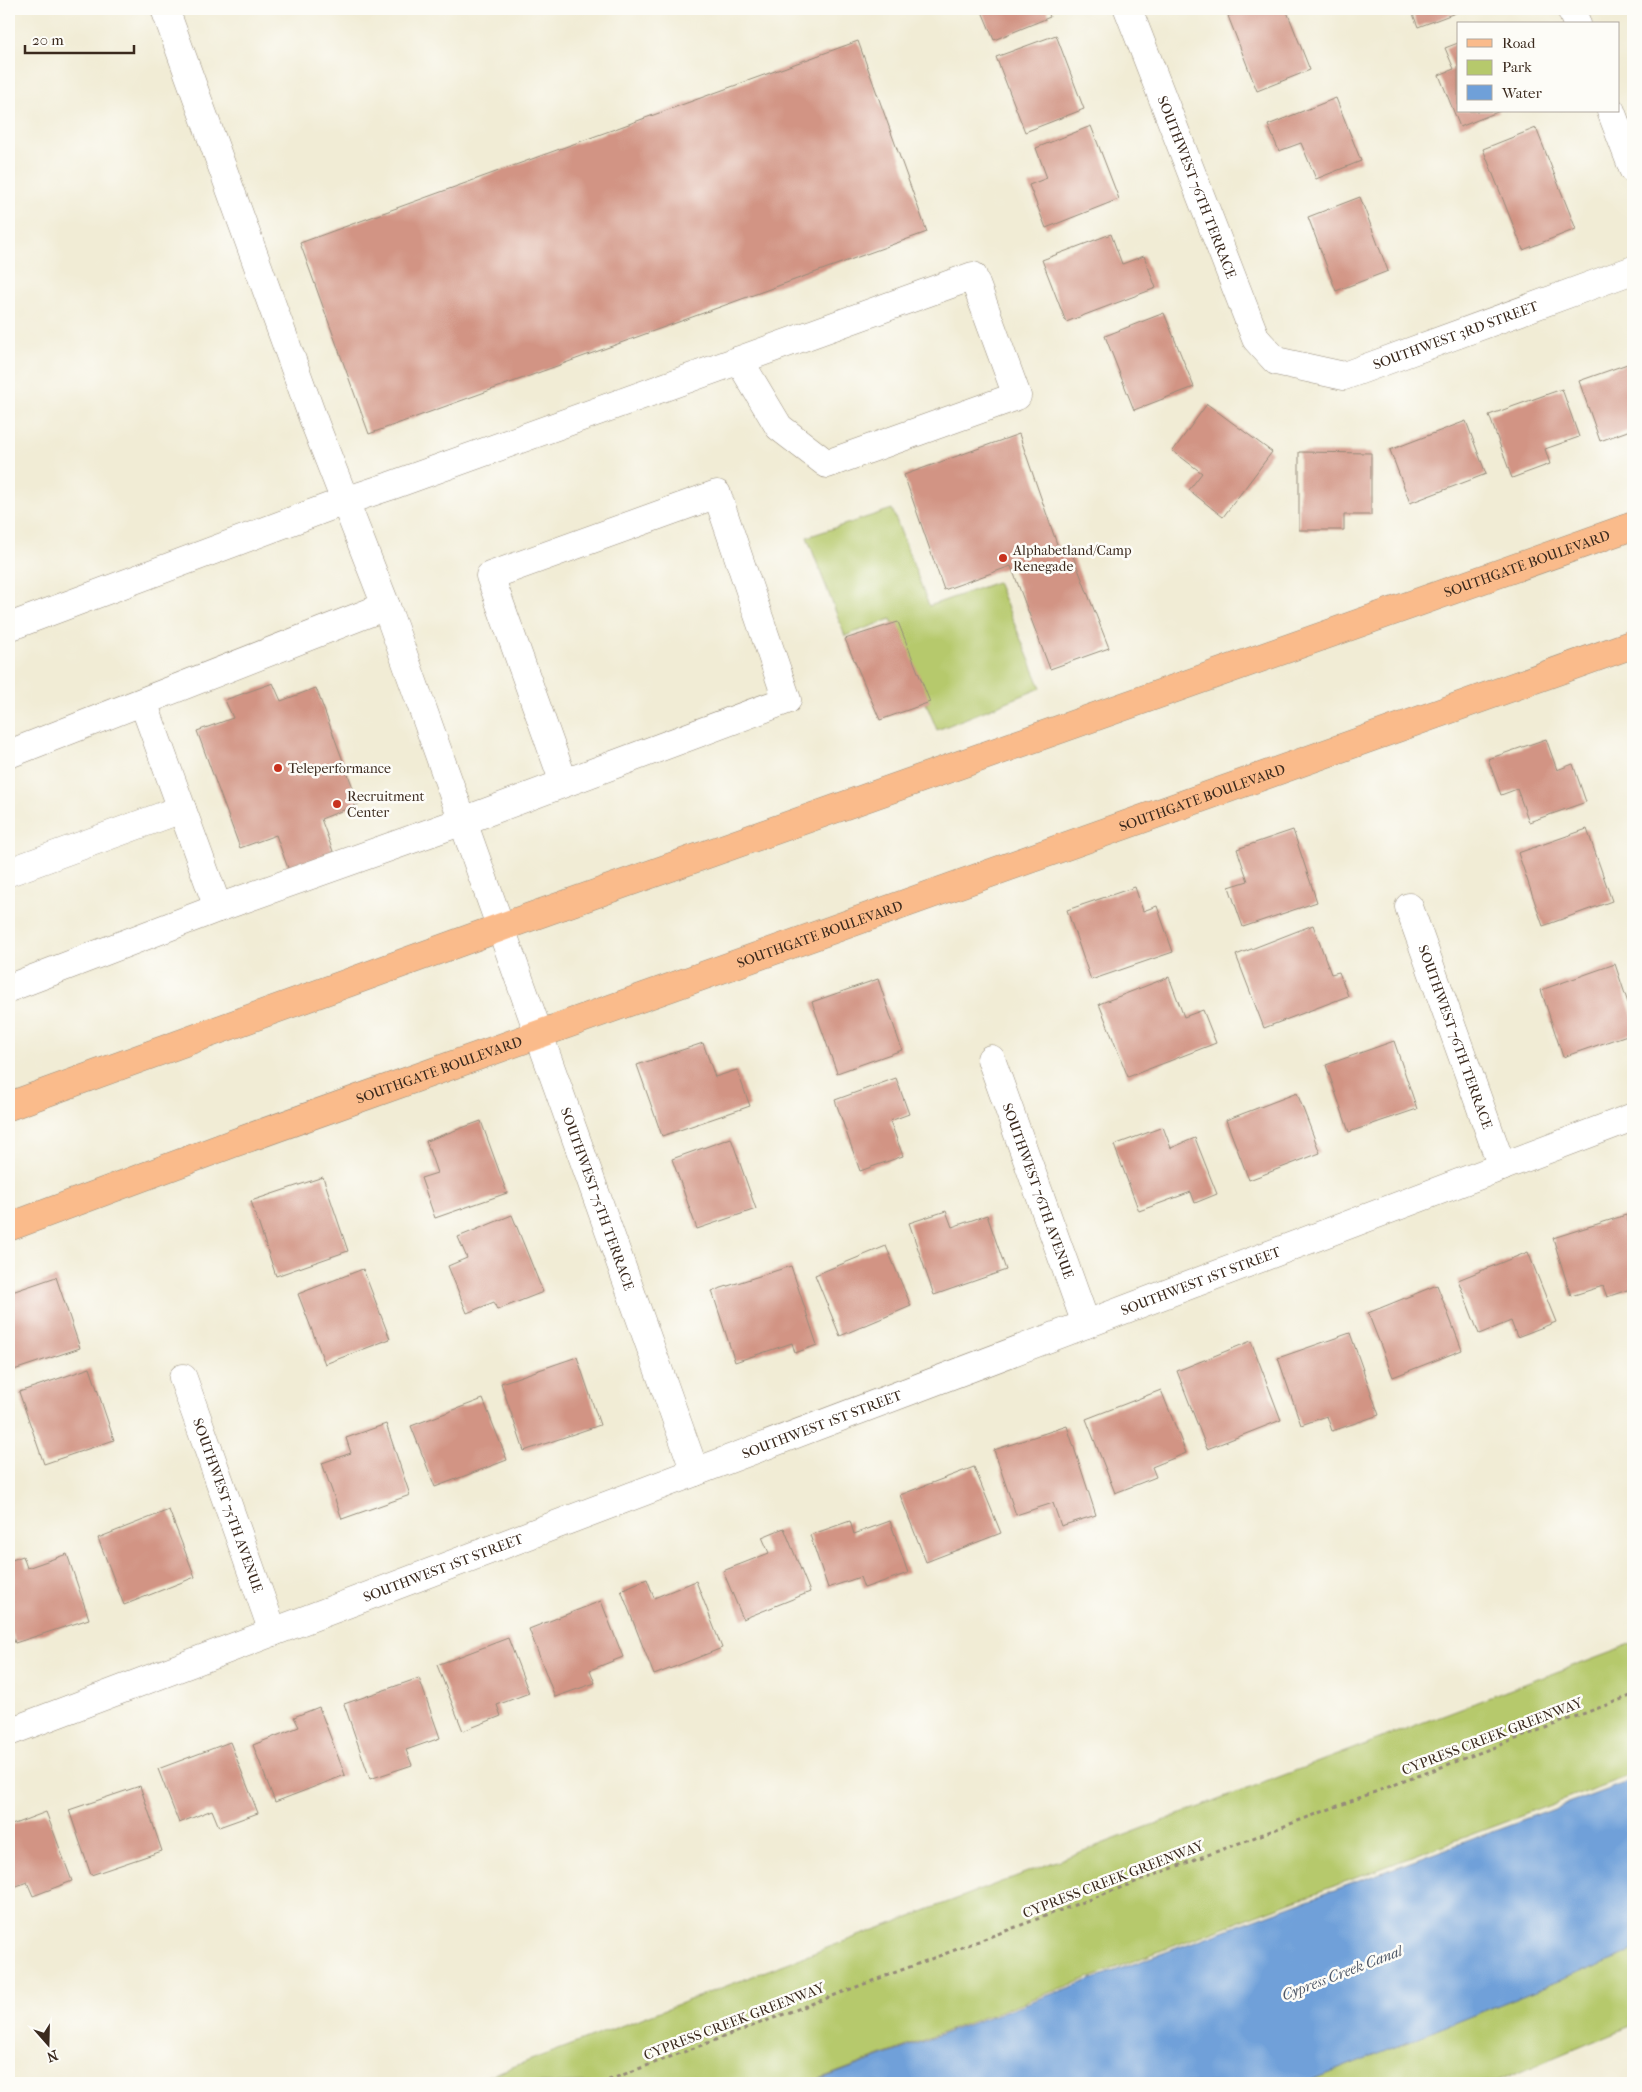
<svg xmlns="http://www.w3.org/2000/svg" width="1642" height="2092" font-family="'IM FELL French Canon',serif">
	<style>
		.green { fill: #b6c96c; stroke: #787a45 }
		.water { fill: #6fa0d9; stroke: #55657c }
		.building { fill: #d29484 }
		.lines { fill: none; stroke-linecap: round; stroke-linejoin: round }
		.minor-casing { stroke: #968b7a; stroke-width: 29 }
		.major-casing { stroke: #968b7a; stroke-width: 29 }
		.path { stroke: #968b7a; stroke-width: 3; stroke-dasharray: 4 4; stroke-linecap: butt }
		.minor { stroke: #fff; stroke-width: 28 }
		.major { stroke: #fabb8b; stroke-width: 28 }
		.poi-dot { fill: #c8321e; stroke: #fdfcf7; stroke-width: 2 }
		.labels { text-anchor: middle; stroke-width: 5; stroke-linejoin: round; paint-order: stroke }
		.street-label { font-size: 14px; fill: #3b2a1e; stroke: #fdfcf7 }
		.poi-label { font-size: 14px; fill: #3b2a1e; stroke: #fdfcf7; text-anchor: start }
		.water-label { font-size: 15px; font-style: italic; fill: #505969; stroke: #fdfcf7 }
	</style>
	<rect width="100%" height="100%" fill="#fdfcf7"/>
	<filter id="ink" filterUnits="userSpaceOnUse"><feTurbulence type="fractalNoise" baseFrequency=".02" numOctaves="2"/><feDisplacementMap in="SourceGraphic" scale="10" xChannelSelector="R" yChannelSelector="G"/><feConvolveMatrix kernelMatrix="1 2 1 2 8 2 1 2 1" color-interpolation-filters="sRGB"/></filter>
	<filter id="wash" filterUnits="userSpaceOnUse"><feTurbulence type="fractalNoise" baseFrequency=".0096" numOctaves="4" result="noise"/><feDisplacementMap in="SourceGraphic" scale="20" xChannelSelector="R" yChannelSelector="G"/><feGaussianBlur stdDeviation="1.12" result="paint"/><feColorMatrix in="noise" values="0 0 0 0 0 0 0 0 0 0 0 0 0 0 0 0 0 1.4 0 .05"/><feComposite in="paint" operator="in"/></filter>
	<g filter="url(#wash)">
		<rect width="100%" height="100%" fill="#f1ecd5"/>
		<path class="green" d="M892,509L929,606L997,582L1041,688L937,730L891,619L845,636L807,537Z
			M1633,1643V1774L808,2083H470Z
			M1633,1951V2025L1496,2082L1304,2083Z"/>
		<path class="water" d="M1633,1780V1951L1304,2083H810Z"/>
		<g id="blocks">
			<path class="building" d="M981,9H1047L1050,17L994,40Z
				M1247,9H1286L1310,70L1257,91L1228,16Z
				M1411,9H1466L1418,27Z
				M1056,35L1084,109L1025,132L996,57Z
				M858,41L927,232L369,434L300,243Z
				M1458,43V111H1500L1460,127L1439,75L1454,69L1445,48Z
				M1336,98L1361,161L1316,179L1301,143L1279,151L1268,125Z
				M1091,126L1119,199L1046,228L1029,185L1047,178L1036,148Z
				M1536,128L1576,229L1523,250L1483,149Z
				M1360,197L1388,271L1336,291L1308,217Z
				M1111,234L1122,264L1144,256L1156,288L1066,322L1042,260Z
				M1164,313L1194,387L1134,410L1105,336Z
				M1633,362V429L1600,441L1579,381Z
				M1562,389L1579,437L1545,449L1550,464L1512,478L1489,415Z
				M1207,404L1272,452L1223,517L1189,490L1202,473L1173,451Z
				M1466,421L1486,474L1410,503L1390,450Z
				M1019,434L1059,550L1069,546L1109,648L1050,669L1011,566L944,590L904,475Z
				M1299,452L1371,453V515H1344V530H1299Z
				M898,622L930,702L880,720L845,639Z
				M273,683L281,701L316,688L359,804L321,819L334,854L289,871L276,835L240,848L197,731L233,718L225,700Z
				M1546,739L1557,770L1573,764L1586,802L1529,822L1517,789L1501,795L1488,759Z
				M1587,829L1612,901L1543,926L1518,853Z
				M1293,830L1317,902L1243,927L1229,887L1248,881L1237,849Z
				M1135,887L1143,911L1157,906L1173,952L1091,980L1067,910Z
				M1313,925L1331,974L1339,972L1348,996L1264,1028L1236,955Z
				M1615,964L1633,1018V1033L1563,1057L1541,990Z
				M1169,977L1184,1017L1203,1010L1216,1043L1128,1077L1099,1004Z
				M878,979L902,1050L837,1073L812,1002Z
				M1394,1041L1417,1109L1349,1132L1326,1065Z
				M703,1043L715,1077L737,1070L750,1106L662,1136L637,1065Z
				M896,1078L909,1114L890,1121L903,1156L860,1171L835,1100Z
				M1297,1093L1320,1153L1249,1180L1226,1120Z
				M481,1121L507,1193L435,1218L421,1178L437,1173L426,1141Z
				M1163,1127L1171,1148L1195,1138L1217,1194L1195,1203L1191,1192L1139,1211L1114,1145Z
				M731,1138L756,1209L697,1229L672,1159Z
				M323,1177L348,1251L276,1276L251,1201Z
				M946,1211L952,1227L987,1215L1006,1270L934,1295L909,1223Z
				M512,1215L543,1292L497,1310L494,1302L467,1313L448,1266L467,1258L458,1237Z
				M1626,1215L1633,1236V1288L1607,1297L1603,1286L1571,1296L1553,1238Z
				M886,1246L911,1306L840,1336L815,1275Z
				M1528,1252L1556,1322L1517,1337L1511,1321L1479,1334L1458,1280Z
				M791,1266L817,1345L795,1353L792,1343L735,1362L712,1291Z
				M363,1269L390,1339L325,1364L298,1294Z
				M56,1277L80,1348L11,1371L9,1365V1293Z
				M1437,1285L1462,1350L1393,1377L1368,1313Z
				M1350,1333L1379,1415L1332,1431L1327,1416L1301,1425L1278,1358Z
				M1251,1341L1281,1420L1207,1449L1177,1371Z
				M577,1357L600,1425L524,1451L501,1383Z
				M90,1368L114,1440L44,1464L19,1392Z
				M1161,1390L1186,1453L1152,1467L1156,1477L1115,1493L1086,1419Z
				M483,1399L507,1460L435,1487L411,1426Z
				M386,1424L410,1495L342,1519L322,1463L351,1453L346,1438Z
				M1067,1426L1096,1515L1061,1526L1053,1503L1016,1515L994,1450Z
				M974,1467L1001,1533L926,1562L900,1495Z
				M169,1510L195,1577L124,1605L98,1538Z
				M850,1521L854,1534L890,1521L908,1573L864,1588L860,1577L828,1588L810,1535Z
				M784,1528L810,1592L743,1619L723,1571L769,1553L762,1537Z
				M67,1554L89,1619L15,1643L9,1624V1561L23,1556L27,1568Z
				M647,1579L654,1598L696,1581L722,1648L654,1675L621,1590Z
				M601,1601L623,1657L590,1670L595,1683L555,1697L529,1629Z
				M508,1638L529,1693L497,1705L501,1716L463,1731L437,1665Z
				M419,1678L440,1738L406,1750L412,1765L370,1779L344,1704Z
				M319,1707L345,1775L275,1802L253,1745L299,1727L294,1717Z
				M230,1742L258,1813L219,1827L212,1810L179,1823L158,1769Z
				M140,1786L162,1851L91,1875L69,1810Z
				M46,1812L72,1881L33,1896L27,1882L9,1889V1826Z"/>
		</g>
	</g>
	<g filter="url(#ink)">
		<use href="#blocks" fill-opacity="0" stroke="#968b7a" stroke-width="1"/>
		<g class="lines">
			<defs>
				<g id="minor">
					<path id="s1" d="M165,9L315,424L386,606L695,1472"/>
					<path id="s2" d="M1128,9L1256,339L1276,361L1344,376L1633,270"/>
					<path d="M1571,9L1577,24"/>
					<path d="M1611,111L1633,169"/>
					<path d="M9,627L345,501L390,486L973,276L1017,396L827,464L779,427L739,360"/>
					<path d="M143,702L218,908"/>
					<path d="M9,754L386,606"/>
					<path d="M9,872L182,809"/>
					<path id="s3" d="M1409,907L1502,1167"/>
					<path d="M9,988L218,908L463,821L787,700L717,494L490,576L564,783"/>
					<path id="s4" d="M991,1059L1086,1324"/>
					<path id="s5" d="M183,1378L273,1632"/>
					<path id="s6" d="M9,1732L1633,1117"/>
				</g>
				<g id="major">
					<path id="s7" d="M9,1106L499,928L1633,526"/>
					<path id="s8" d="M9,1227L234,1143L1633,644"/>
				</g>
			</defs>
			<use href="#minor" class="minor-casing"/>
			<use href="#major" class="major-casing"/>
			<path class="path" d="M601,2083L1633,1695"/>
			<use href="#minor" class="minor"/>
			<use href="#major" class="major"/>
		</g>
	</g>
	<g class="poi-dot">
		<circle cx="1003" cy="558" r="5"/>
		<circle cx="278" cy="768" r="5"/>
		<circle cx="337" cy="804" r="5"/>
	</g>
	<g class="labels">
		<g class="street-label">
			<text dy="5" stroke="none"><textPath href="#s2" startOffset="191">SOUTHWEST 76TH TERRACE</textPath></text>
			<text dy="5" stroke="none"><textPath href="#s2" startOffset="572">SOUTHWEST 3RD STREET</textPath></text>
			<text dy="5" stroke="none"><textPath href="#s7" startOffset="1612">SOUTHGATE BOULEVARD</textPath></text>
			<text dy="5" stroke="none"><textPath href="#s8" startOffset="1268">SOUTHGATE BOULEVARD</textPath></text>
			<text dy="5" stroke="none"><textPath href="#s8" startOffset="862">SOUTHGATE BOULEVARD</textPath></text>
			<text dy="5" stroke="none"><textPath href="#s3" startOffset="138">SOUTHWEST 76TH TERRACE</textPath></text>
			<text dy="5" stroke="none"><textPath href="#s8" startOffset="458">SOUTHGATE BOULEVARD</textPath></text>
			<text dy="5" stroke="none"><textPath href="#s4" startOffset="140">SOUTHWEST 76TH AVENUE</textPath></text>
			<text dy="5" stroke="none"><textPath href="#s1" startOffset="1266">SOUTHWEST 75TH TERRACE</textPath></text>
			<text dy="5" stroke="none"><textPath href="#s6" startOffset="1274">SOUTHWEST 1ST STREET</textPath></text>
			<text dy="5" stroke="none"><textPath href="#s6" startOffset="869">SOUTHWEST 1ST STREET</textPath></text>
			<text dy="5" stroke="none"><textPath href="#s5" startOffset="135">SOUTHWEST 75TH AVENUE</textPath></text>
			<text dy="5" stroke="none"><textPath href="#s6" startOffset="464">SOUTHWEST 1ST STREET</textPath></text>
			<text transform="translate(1492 1736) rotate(-21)" y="5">CYPRESS CREEK GREENWAY</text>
			<text transform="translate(1113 1879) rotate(-21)" y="5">CYPRESS CREEK GREENWAY</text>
			<text transform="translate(734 2021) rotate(-21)" y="5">CYPRESS CREEK GREENWAY</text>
		</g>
		<g class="poi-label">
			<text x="1013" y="555">Alphabetland/Camp<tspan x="1013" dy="16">Renegade</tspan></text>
			<text x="288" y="773">Teleperformance</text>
			<text x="347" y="801">Recruitment<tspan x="347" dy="16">Center</tspan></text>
		</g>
		<g class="water-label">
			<text transform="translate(1342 1973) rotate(-21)" y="5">Cypress Creek Canal</text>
		</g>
	</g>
	<rect width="1642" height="2092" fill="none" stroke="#fdfcf7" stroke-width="30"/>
	<rect x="1457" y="22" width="162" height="90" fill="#fdfcf7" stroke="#afa8a0"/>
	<rect x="1467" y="39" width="25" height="8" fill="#fabb8b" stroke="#afa8a0"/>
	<text x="1502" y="48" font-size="15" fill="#3b2a1e">Road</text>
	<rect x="1467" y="60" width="25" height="15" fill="#b6c96c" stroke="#afa8a0"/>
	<text x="1502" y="72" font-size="15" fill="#3b2a1e">Park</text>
	<rect x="1467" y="85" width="25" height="15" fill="#6fa0d9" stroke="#afa8a0"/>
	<text x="1502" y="98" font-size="15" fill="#3b2a1e">Water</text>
	<g transform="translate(48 2044) rotate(160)" stroke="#fdfcf7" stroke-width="4" paint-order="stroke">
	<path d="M0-4L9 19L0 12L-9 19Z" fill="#3b2a1e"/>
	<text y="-8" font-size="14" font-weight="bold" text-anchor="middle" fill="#3b2a1e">N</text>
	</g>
	<path d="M25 45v8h109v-8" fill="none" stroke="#3b2a1e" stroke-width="2.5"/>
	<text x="32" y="45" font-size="15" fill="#3b2a1e" stroke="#fdfcf7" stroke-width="4" paint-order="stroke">20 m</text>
</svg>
